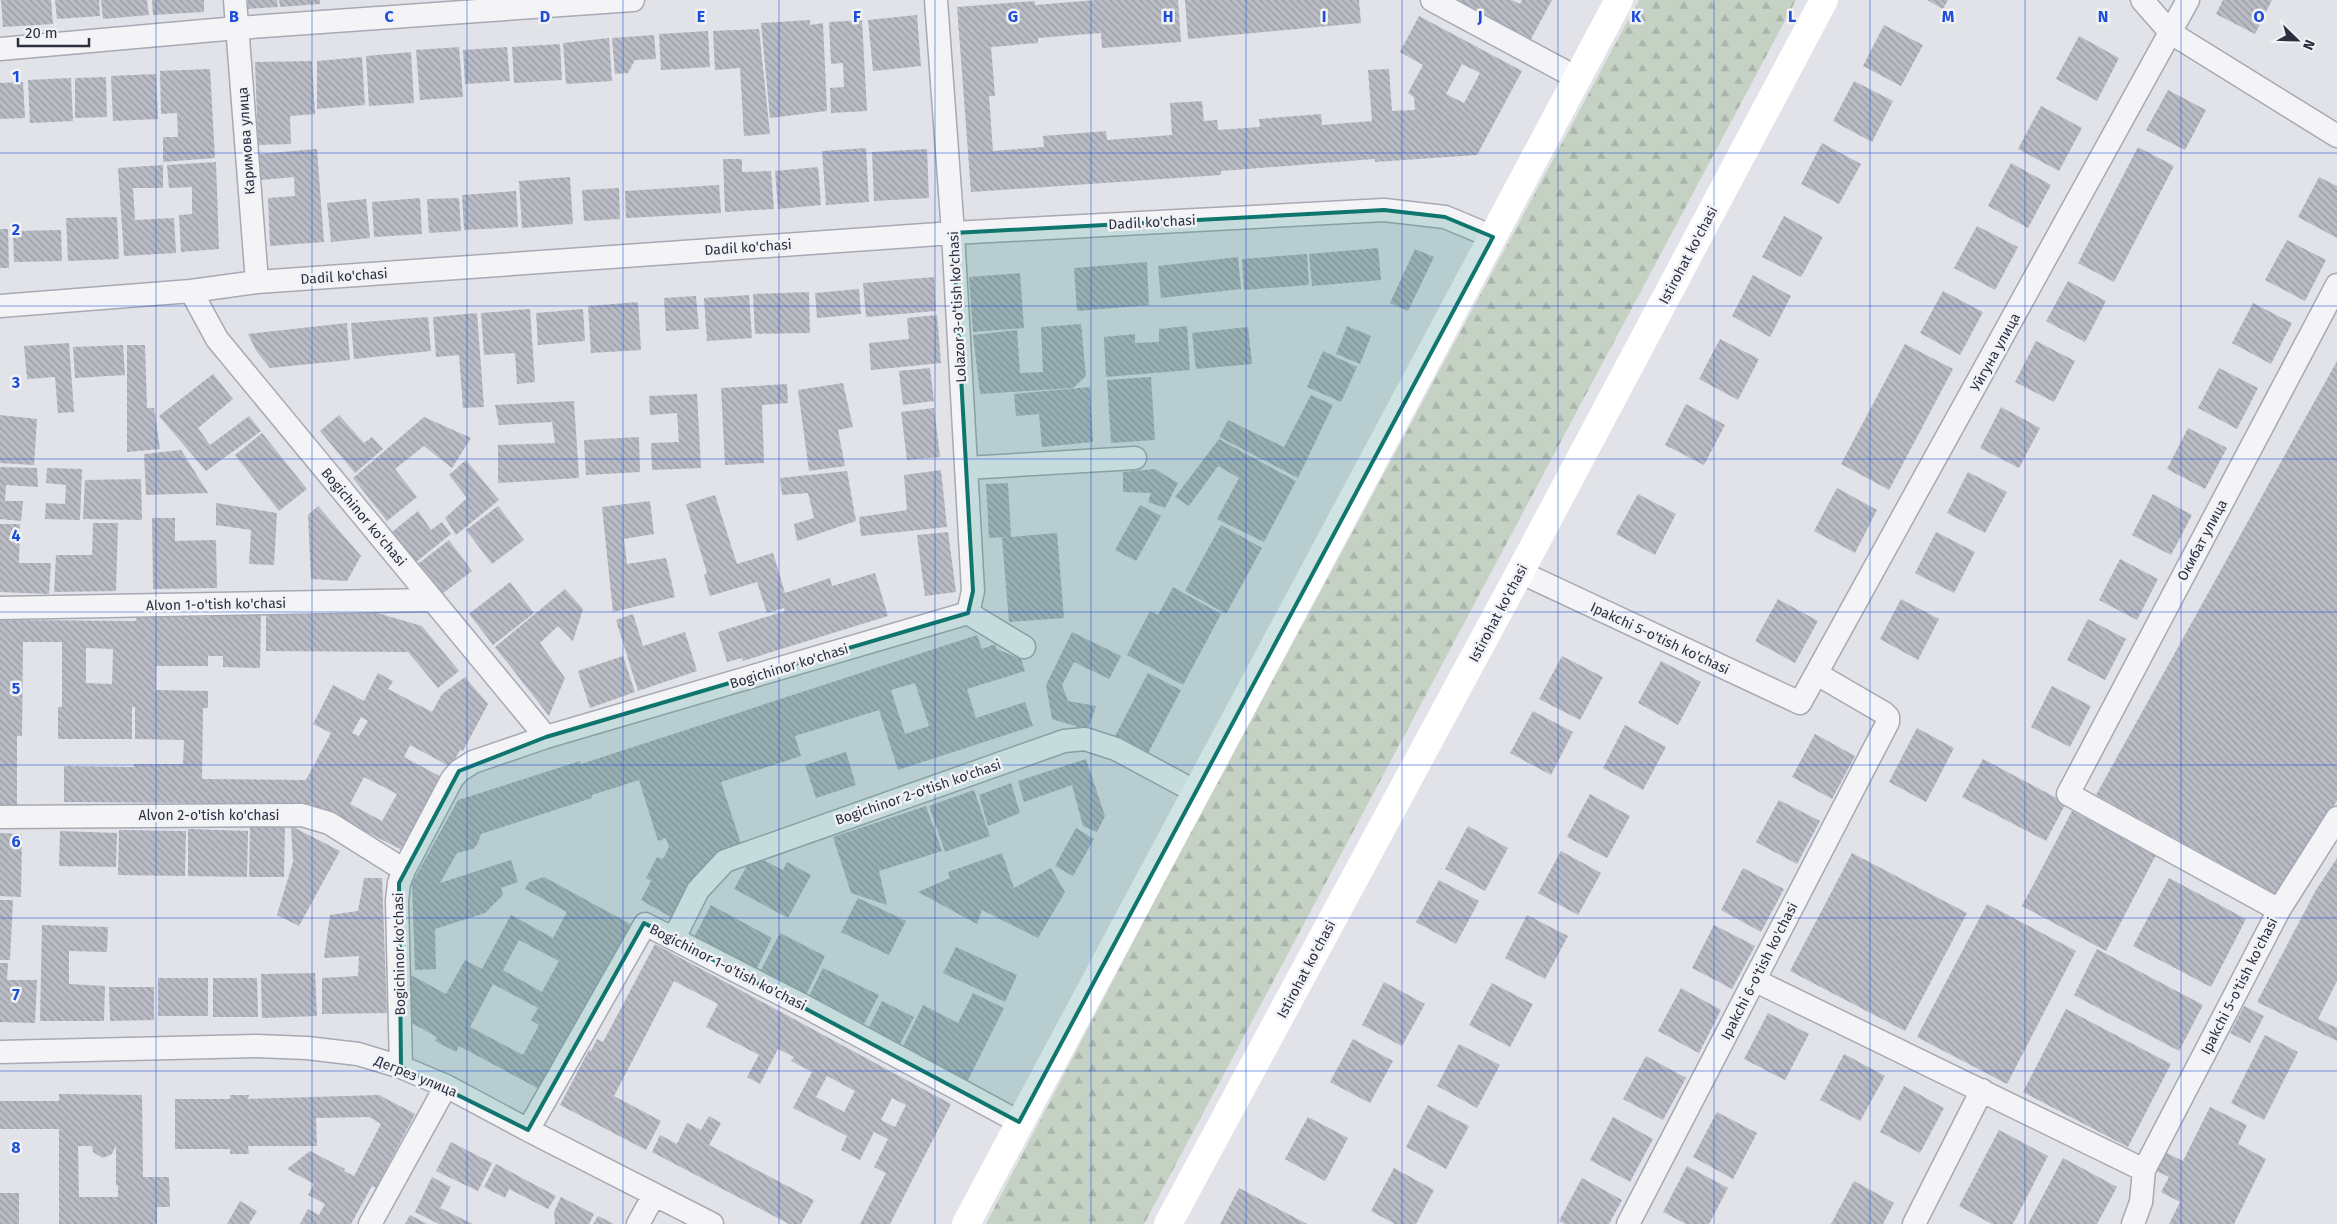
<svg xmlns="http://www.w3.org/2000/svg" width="2337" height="1224" font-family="'Fira Sans',sans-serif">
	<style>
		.forest { fill: url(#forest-firs) }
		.building { fill: url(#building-back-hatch); fill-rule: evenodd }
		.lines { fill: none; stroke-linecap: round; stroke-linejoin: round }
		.minor-casing { stroke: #a7a9b3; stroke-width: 25 }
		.minor { stroke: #f4f4f7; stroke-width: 22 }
		.secondary { stroke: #fff; stroke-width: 28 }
		.marked { fill: #0f766e; fill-opacity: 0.2; stroke: #0f766e; stroke-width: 4; stroke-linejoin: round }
		.grid { fill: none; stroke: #1d4ed8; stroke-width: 1; stroke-opacity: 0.55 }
		.labels { text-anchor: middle; stroke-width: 5; stroke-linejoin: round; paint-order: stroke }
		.street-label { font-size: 14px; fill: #2b2f3f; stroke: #f1f2f6 }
		.grid-label { font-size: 16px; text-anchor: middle; font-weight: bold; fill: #1d4ed8; stroke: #f1f2f6; stroke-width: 5; stroke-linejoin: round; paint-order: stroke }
	</style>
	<defs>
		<pattern id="forest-firs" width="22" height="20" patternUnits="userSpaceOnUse" patternTransform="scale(1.25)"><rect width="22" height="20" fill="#c5d2c3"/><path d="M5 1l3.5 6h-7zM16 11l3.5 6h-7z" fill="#a9b5a9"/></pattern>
		<pattern id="building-back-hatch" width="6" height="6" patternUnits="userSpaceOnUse" patternTransform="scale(1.25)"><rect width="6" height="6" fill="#b9bcc5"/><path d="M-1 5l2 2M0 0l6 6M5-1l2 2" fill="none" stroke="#9799a1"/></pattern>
	</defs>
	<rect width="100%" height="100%" fill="#e1e3e9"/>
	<path class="forest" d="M1639,0H1796L1144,1224H986L1169,873Z"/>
	<path class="building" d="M1,0H51L53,24L3,27Z
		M55,0H99L100,16L57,19Z
		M101,0H147L149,15L103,19Z
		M152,0H204V12L153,15Z
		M248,0H277L278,7L248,9Z
		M279,0H320V4L280,7Z
		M1096,0H1178L1181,42L1102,48L1101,33L1038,38V43L991,47L995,96H989L993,151L1044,147L1043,136L1106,131L1107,140L1172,135L1170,103L1202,101L1204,121L1217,120L1218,130L1260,127L1259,119L1321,114L1322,125L1372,121L1368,70L1389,69L1392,111L1415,110L1414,97L1408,93L1423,65L1400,52L1419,16L1522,71L1477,155L1375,162V159L1221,171V175L971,192L957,7L1035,1V5ZM1462,64L1480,73L1464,103L1446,94Z
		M1185,0H1359L1361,23L1188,39Z
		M1456,0H1512L1520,4L1522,0H1552L1531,39Z
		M1927,0H1948L1943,9Z
		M2223,0H2272L2255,34L2216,14Z
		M917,15L921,66L873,71L868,20Z
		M810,20V25L823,23L827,111L770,118L761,23Z
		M862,20L867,111L831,113L830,88L844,87L843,63L831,64L829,22Z
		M1884,25L1923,45L1901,86L1863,66Z
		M759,29L770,134L744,136L740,68L715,70L713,31Z
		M708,31L710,67L661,70L659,34Z
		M654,35L656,59L635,60L628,73L615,74L612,38Z
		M2079,36L2119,58L2097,101L2056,79Z
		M609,38L612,81L566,84L563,43Z
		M560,44L562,80L514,83L512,47Z
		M459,47L463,97L420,100L416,50Z
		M507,47L510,81L465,84L463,50Z
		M411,52L414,103L369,106L366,56Z
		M362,57L365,105L317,109V61Z
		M312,61L315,114L290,116L291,144L258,145L255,62Z
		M210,69L215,158L163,162V137H178L177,113L161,114L160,71Z
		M156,74L158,119L113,121L111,76Z
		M106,77L107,117L75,118V78Z
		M71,78L73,121L30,123L28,80Z
		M1854,81L1893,101L1872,142L1833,121Z
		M23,82L25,118L0,119V83Z
		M2168,90L2206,110L2185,150L2146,130Z
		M2041,106L2082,128L2059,171L2018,149Z
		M1822,143L1861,164L1839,204L1801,184Z
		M2138,147L2174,166L2114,282L2078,263Z
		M866,148L869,202L826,205L822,151Z
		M317,149L324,242L270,246L268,198L295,196L294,177L261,180L258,154Z
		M927,149L929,198L874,201L872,152Z
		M723,159H742V172L771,171L774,209L725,212Z
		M216,162L219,249L181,252L179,215L192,214V187L169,188L167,165Z
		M2011,163L2051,185L2028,228L1988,206Z
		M163,165V188H133L135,220L174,218L176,253L124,256L118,168Z
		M818,167L821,205L778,209L775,171Z
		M570,177L573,224L522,228L519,181Z
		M2319,177L2337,186V238L2298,217Z
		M719,185L721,213L626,218L625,191Z
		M619,188L620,219L584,221L582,190Z
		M516,191L518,227L464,230L462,195Z
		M420,198L422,234L374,237L372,202Z
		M459,198L461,231L429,233L427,199Z
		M366,199L370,238L331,242L327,203Z
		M1784,216L1823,237L1801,277L1762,257Z
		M117,217L119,259L68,261L66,218Z
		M1977,226L2018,247L1995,290L1954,268Z
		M0,229H8L9,268H0Z
		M61,230L62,261L14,262L13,231Z
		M2287,240L2326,260L2305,301L2265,280Z
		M1378,248L1381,280L1312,286L1309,254Z
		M1415,249L1434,257L1408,311L1390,303Z
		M1307,254L1309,285L1244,290L1242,259Z
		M1238,257L1241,289L1161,298L1158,266Z
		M1147,262L1149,305L1077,311L1074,268Z
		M1020,273L1024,328L973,332L969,277Z
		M1753,275L1791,296L1770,337L1732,316Z
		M934,277L936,311L866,317L863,283Z
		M2068,281L2106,301L2085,342L2046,321Z
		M859,289L861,314L817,318L815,293Z
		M1943,291L1983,312L1960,355L1920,333Z
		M809,292L810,333L755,334L753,294Z
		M749,295L752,338L707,341L704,298Z
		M696,296L699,329L666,331L664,298Z
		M638,302L641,350L591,353L588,306Z
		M2253,303L2292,323L2271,364L2232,343Z
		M530,309L535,382L517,384L515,353L484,355L481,313Z
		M583,309L585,341L538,345L536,313Z
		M477,313L484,407L463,408L459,355L436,357L433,317Z
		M937,315L941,363L871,370L869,343L909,339L907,318Z
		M428,317L431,351L354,359L351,323Z
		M347,323L350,360L270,368L257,352L248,334Z
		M1081,324L1086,376L1073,388L980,394L973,335L1017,330L1020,373L1043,372L1041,327Z
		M1187,326L1190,370L1106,377L1104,337L1135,334V343L1159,342V329Z
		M1347,326L1371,336L1360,364L1336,354Z
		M1248,327L1252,364L1196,369L1192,333Z
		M1720,339L1759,359L1738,400L1699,379Z
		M2036,341L2075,361L2054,402L2015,382Z
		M69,343L74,412L58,413L55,377L27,379L24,346Z
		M1905,344L1953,369L1889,490L1841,464Z
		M123,345L125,375L75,378L73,347Z
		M127,345H145L147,408H154L160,449L127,452Z
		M1323,351L1357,367L1341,402L1307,387Z
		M2337,361V801L2277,895L2096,795Z
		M930,368L934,401L903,405L899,371Z
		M2219,368L2258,388L2237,429L2198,408Z
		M213,374L233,399L198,428L210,445L249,416L261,431L206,471L159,416Z
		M1151,377L1155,440L1111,443L1107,380Z
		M843,383L853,427L838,430L845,466L809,471L798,390Z
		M787,384L788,403L762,405L764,463L725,465L721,388Z
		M1090,387L1093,442L1042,447L1039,414L1016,416L1014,394Z
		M697,394L701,468L652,470L651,443L679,442L677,413L650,415L649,396Z
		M1311,395L1333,405L1298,478L1219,437L1228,420L1284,447Z
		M574,401L579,478L498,483V445L555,443L552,422L499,425L495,405Z
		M1686,404L1725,425L1704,465L1665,445Z
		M2001,407L2040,428L2019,468L1980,448Z
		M934,408L940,457L907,460L901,412Z
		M0,415L37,419L34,465L0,463Z
		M339,415L364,443L372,437L383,449L355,473L320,431Z
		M424,417L471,438L452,468L424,446L395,469L417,497L387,521L353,478Z
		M2188,428L2227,448L2205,489L2167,469Z
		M262,433L307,489L279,511L235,455Z
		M639,437L640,472L586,475L584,440Z
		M1219,439L1296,481L1264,542L1217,519L1239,478L1218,466L1189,506L1175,497Z
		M181,450L208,493L146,495L144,454Z
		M466,460L499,500L456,535L445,518L467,498L449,475Z
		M0,467L37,468L38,487L6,485L5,501H23L21,521L0,519Z
		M47,468L82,469L80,520L45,519L46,503L65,504L66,485L46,483Z
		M1155,469L1178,483L1165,508L1148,502L1151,493L1123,492V472Z
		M941,470L947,527L861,536L859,517L907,510L904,475Z
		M847,471L856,521L797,541L794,524L814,518L808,493L782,495L780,478Z
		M1968,472L2007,492L1985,533L1947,513Z
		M141,479L142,520L83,519L85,480Z
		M1008,483L1011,537L1057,533L1064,618L1009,622L1002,538L1008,537L989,538L986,484Z
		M1837,488L1877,510L1855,553L1814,531Z
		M1638,494L1676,514L1655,555L1616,534Z
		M2153,494L2192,515L2171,555L2132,535Z
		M715,495L737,564L773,553L785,593L830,578L832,586L875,573L888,616L743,661L742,658L727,662L718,632L785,611L784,608L767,613L757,582L710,596L704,575L707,573L686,504Z
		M650,501L654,534L624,539L627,564L666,558L675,597L613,612L602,507Z
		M216,503L277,513L274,565L249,564L251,530L216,525Z
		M1140,505L1161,516L1136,561L1115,550Z
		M318,506L361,556L347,581L311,579L308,515Z
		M498,506L524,540L492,564L466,530Z
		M418,511L431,530L442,522L451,534L416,562L392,532Z
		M152,518H175V541L216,540L217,588L153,589Z
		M93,523H118L116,591L54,592L56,555H92Z
		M0,524H20L19,563H51L49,594L0,592Z
		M1221,525L1262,548L1226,614L1185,591Z
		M948,532L956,592L925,596L917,535Z
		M1936,532L1975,552L1954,593L1915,573Z
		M449,540L472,571L442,594L418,564Z
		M2120,559L2158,579L2137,620L2099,600Z
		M510,582L534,613L493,645L469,614Z
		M1173,587L1221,614L1183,685L1127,655L1150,611L1158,615Z
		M565,589L583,609L573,641L558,626L540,643L565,678L549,716L495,647Z
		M1778,599L1818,621L1795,663L1755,641Z
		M1901,599L1939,619L1918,660L1880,639Z
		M309,613H377L422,626L459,671L438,688L408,652L266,651V615H309Z
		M209,614L261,615L260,668L223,667V656H208V666H156V690L208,691V708H203L202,779L306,780L331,733L313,724L333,685L364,701L378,673L393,681L388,689L432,712L442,694L465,677L488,704L463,751L460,750L451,767L410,745L404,757L445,779L406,852L311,804L64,802V766L134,767V764H183L184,740L135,739V707H132V739H58V707H62V642H23L22,736H17V806H0V620L136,621V616L209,617ZM86,648L113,649L112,684L86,683ZM361,717L368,721L359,736L352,733ZM364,777L397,794L382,821L350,804Z
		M633,614L643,646L685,632L697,671L638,691L616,620Z
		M2088,619L2126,639L2105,680L2067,660Z
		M1072,632L1121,656L1109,679L1074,662L1062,685L1068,701L1096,706L1088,730L1052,719L1046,685Z
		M977,635L982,649L995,644L997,649L1021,659L1025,671L967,689L976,718L1025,702L1033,726L898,770L879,710L795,736L801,756L721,782L742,847L676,920L641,900L651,881L646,878L657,857L663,859L669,847L666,838L658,841L639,780L592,795V798L481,834L477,845L473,849L457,853L440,883L511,860L518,882L501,888L503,895L485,913L435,929L436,969L415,970L412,883L458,800L580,761L581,764ZM915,683L929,726L905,734L891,690Z
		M623,656L635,692L590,708L578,671Z
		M1562,656L1603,677L1580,720L1539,699Z
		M1661,661L1701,682L1678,725L1638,703Z
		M1148,673L1181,690L1145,759L1112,742Z
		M2052,686L2091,706L2070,747L2031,727Z
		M1533,711L1573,732L1551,775L1510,753Z
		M1625,725L1666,747L1643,790L1603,768Z
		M1917,728L1954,748L1926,802L1889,782Z
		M1815,734L1855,756L1832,799L1792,777Z
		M846,752L856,785L816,798L805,765Z
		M1086,759L1105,816L1097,832L1083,826L1072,785L1024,802L1018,781Z
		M1983,759L2066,803L2046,841L1962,797Z
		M1011,783L1020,813L988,826L979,795Z
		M974,790L990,836L945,852L929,806Z
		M1590,794L1630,816L1607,858L1567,837Z
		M1779,800L1820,821L1797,864L1756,842Z
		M926,806L942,851L879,871L887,905L851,893L833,837Z
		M2072,811L2156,855L2106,951L2022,906Z
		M250,826L285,827L284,877H249Z
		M291,826L340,851L299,926L277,915L293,862Z
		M1468,826L1508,848L1485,891L1445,869Z
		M1076,828L1094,839L1073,876L1055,866Z
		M188,829L248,831L247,877L188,876Z
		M119,830L186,831L185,876L118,875Z
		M60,831L117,833L116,867L59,866Z
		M0,833L22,834L21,897L0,896Z
		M1561,851L1601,873L1578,915L1538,893Z
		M1002,853L1014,888L1051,868L1065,892L1038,938L982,910L977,924L918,892L950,878L948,872Z
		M1852,853L1967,913L1905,1031L1790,971Z
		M753,855L783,870L787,862L811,875L788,918L734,889Z
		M2337,858V981L2318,1019L2337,1028V1041L2257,1002L2316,890Z
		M1743,868L1784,889L1761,932L1721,910Z
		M544,877L634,926L543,1091L459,1046L456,1052L435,1041L437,1037L408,1021L407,973L446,994L465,960L482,969L511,915L553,938L567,912L525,889L529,882ZM519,940L559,961L542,992L503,970ZM493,984L538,1008L531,1020L539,1025L523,1055L470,1027Z
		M364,878H382L387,1013L322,1014V978L358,976L359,956L324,958L330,915L358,911Z
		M2169,878L2246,919L2211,987L2133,946Z
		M1439,880L1479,901L1456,944L1416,922Z
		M858,898L906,921L889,955L841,932Z
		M0,900H13L10,960H0Z
		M1987,904L2076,951L2007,1084L1917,1037Z
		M711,905L772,938L755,972L693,939Z
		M1527,915L1568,936L1545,979L1505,958Z
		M42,925L108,927L107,952L69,951V984L105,986L104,1021H40Z
		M1714,925L1755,946L1732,989L1692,968Z
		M780,933L825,956L806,995L760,972Z
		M655,944L951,1104L890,1224H860L886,1173L874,1167L888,1139L874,1132L860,1160L841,1150L847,1136L793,1108L812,1072L791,1061L794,1057L778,1049L760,1084L747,1077L759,1055L706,1027L718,1004L674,981L614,1096L661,1121L646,1150L560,1105L589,1050L591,1051L597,1039L603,1042ZM827,1076L855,1091L844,1112L816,1097ZM892,1098L906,1105L895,1127L881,1120Z
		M956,947L1017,975L1005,1002L943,973Z
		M2097,949L2203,1005L2179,1051L2074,995Z
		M0,963H8L7,980H37L35,1023L0,1022Z
		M823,968L879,995L864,1024L809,996Z
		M315,973L317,1016L262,1018L261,974Z
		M158,978H208V1016H158Z
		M213,978H257L258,1017H213Z
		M1384,982L1425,1004L1402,1046L1362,1025Z
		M1492,983L1533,1004L1510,1047L1469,1025Z
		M109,987H154V1020L110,1021Z
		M1681,988L1721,1010L1699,1053L1658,1031Z
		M973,993L1004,1008L967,1082L901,1050L923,1005L958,1023Z
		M882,1001L914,1017L899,1046L868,1029Z
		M2244,1006L2264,1016L2250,1043L2230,1033Z
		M2066,1009L2171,1064L2128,1147L2023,1092Z
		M1768,1013L1809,1034L1785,1080L1744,1059Z
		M2265,1035L2298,1052L2264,1120L2231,1103Z
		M1353,1039L1393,1061L1370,1103L1330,1082Z
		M1459,1044L1500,1065L1477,1108L1437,1086Z
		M1844,1054L1885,1076L1860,1121L1820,1100Z
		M1646,1056L1686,1078L1663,1120L1623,1099Z
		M1904,1086L1944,1108L1920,1153L1880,1132Z
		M59,1094L142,1095L143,1177H169L170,1207H157V1224H59V1129H0V1101H59ZM116,1145V1186L118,1185V1197H79L78,1146H92L93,1152L103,1158L112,1154Z
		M230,1095H249L248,1099L379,1095L415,1114L376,1188L372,1186L351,1224H300L308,1209L319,1215L325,1204L308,1195L314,1184L287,1169L310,1151L345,1169L344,1171L354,1176L381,1124L369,1117L316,1118L317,1146H248L249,1154H230V1149H175V1099H230Z
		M1428,1105L1469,1126L1446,1169L1406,1147Z
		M2210,1107L2247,1125L2238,1144L2266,1159L2234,1224H2169L2180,1202L2161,1192L2169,1177L2154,1170L2163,1151L2183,1161Z
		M1717,1112L1757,1133L1733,1179L1693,1157Z
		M709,1116L721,1123L709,1145L814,1200L801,1224H789L652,1152L660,1135L677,1144L687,1123L701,1130Z
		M1308,1117L1348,1138L1325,1181L1285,1159Z
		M1613,1117L1653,1139L1630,1182L1590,1160Z
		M1999,1130L2048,1156L2013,1224H1992L1959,1206Z
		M451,1142L492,1163L478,1191L436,1171Z
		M2063,1158L2117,1187L2097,1224H2028Z
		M496,1164L556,1196L548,1209L509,1189L505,1198L484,1187Z
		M1687,1166L1728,1188L1709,1224H1686L1663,1212Z
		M1394,1168L1434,1190L1416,1224H1395L1371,1211Z
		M432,1177L451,1187L440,1208L473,1224H439L415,1212Z
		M1582,1178L1622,1200L1609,1224H1565L1559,1221Z
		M1854,1181L1894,1203L1883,1224H1831Z
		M1239,1188L1307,1224H1220Z
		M0,1193H19V1224H0Z
		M561,1197L594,1214L589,1224H555L554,1212Z
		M240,1201L257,1211L249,1224H227Z
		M410,1215L427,1224H405Z
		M598,1216L614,1224H593Z"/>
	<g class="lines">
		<defs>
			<path id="minor" d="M235,0L257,282
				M936,0L953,233L973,591L968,613
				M1432,0L1577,78
				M2142,0L2171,33L2337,136
				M0,49L237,28L633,0
				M191,291L217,339L546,737
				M0,306L191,291L257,282L953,233L1384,210L1445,217L1493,237
				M966,468L1135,458
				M1520,572L1800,703L2188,0
				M0,608L432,600
				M0,817L302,815L329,823L404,870
				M2279,910L2337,818
				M674,938L698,890L725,861L1064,741L1085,739L1116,749L1196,792
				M1754,980L2144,1170
				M0,1052L257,1046L307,1048L358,1054L401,1067L446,1086L528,1130L712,1224
				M401,1067L397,901L399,883L404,870L452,779L459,771L473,762L546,737L968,613L1024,647
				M528,1130L645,924L808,1008L1019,1122
				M370,1224L446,1086
				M638,1224L654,1195
				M1628,1224L1888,722V717L1884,713L1817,674
				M1914,1224L1982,1090
				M2133,1224L2141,1202L2144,1170L2279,910L2068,794L2337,285"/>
		</defs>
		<use href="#minor" class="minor-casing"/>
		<use href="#minor" class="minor"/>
		<path class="secondary" d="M966,1224L1619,0
			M1168,1224L1520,572L1824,0"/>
	</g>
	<path class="marked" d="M1384,210L1445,217L1493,237L1019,1122L644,923L528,1130L401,1067L399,883L459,771L546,737L968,613L973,591L953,233Z"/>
	<path class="grid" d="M156,0V1224M312,0V1224M467,0V1224M623,0V1224M779,0V1224M935,0V1224M1091,0V1224M1246,0V1224M1402,0V1224M1558,0V1224M1714,0V1224M1870,0V1224M2025,0V1224M2181,0V1224M0,153H2337M0,306H2337M0,459H2337M0,612H2337M0,765H2337M0,918H2337M0,1071H2337"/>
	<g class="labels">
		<g class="street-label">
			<text transform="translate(246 141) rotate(-94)" y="5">Каримова улица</text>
			<text transform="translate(1152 222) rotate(-3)" y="5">Dadil ko'chasi</text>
			<text transform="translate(748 247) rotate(-4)" y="5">Dadil ko'chasi</text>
			<text transform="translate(1688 255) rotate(-62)" y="5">Istirohat ko'chasi</text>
			<text transform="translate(344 276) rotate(-4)" y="5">Dadil ko'chasi</text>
			<text transform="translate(957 307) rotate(-93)" y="5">Lolazor 3-o'tish ko'chasi</text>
			<text transform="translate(1995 352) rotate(-61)" y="5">Уйгуна улица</text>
			<text transform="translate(364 517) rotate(50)" y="5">Bogichinor ko'chasi</text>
			<text transform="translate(2202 540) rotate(-62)" y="5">Окибат улица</text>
			<text transform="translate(216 604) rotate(-1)" y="5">Alvon 1-o'tish ko'chasi</text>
			<text transform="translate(1498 613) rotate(-62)" y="5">Istirohat ko'chasi</text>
			<text transform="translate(1660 638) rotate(25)" y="5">Ipakchi 5-o'tish ko'chasi</text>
			<text transform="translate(789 666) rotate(-17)" y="5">Bogichinor ko'chasi</text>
			<text transform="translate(918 792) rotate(-19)" y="5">Bogichinor 2-o'tish ko'chasi</text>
			<text x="209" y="820">Alvon 2-o'tish ko'chasi</text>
			<text transform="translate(399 954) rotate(-91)" y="5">Bogichinor ko'chasi</text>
			<text transform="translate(728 967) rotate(27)" y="5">Bogichinor 1-o'tish ko'chasi</text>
			<text transform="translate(1306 969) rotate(-62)" y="5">Istirohat ko'chasi</text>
			<text transform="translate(1759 971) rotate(-63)" y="5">Ipakchi 6-o'tish ko'chasi</text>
			<text transform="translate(2239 986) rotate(-63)" y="5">Ipakchi 5-o'tish ko'chasi</text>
			<text transform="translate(416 1076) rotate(22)" y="5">Дегрез улица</text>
		</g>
	</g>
	<g class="grid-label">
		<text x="234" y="22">B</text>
		<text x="389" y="22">C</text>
		<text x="545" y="22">D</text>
		<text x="701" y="22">E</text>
		<text x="857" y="22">F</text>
		<text x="1013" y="22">G</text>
		<text x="1168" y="22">H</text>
		<text x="1324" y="22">I</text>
		<text x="1480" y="22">J</text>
		<text x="1636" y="22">K</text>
		<text x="1792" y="22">L</text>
		<text x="1948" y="22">M</text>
		<text x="2103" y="22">N</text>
		<text x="2259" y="22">O</text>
		<text x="16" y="82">1</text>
		<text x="16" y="235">2</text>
		<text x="16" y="388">3</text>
		<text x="16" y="541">4</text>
		<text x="16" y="694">5</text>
		<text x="16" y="847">6</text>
		<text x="16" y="1000">7</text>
		<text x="16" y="1153">8</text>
	</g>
	<g transform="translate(2297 40) rotate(113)" stroke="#f1f2f6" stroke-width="4" paint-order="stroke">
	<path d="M0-4L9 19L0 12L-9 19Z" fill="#2b2f3f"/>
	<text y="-8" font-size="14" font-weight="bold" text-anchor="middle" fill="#2b2f3f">N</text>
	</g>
	<path d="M18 38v8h71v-8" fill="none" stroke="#2b2f3f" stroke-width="2.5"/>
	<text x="25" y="38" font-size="15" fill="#2b2f3f" stroke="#f1f2f6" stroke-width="4" paint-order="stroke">20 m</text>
</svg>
